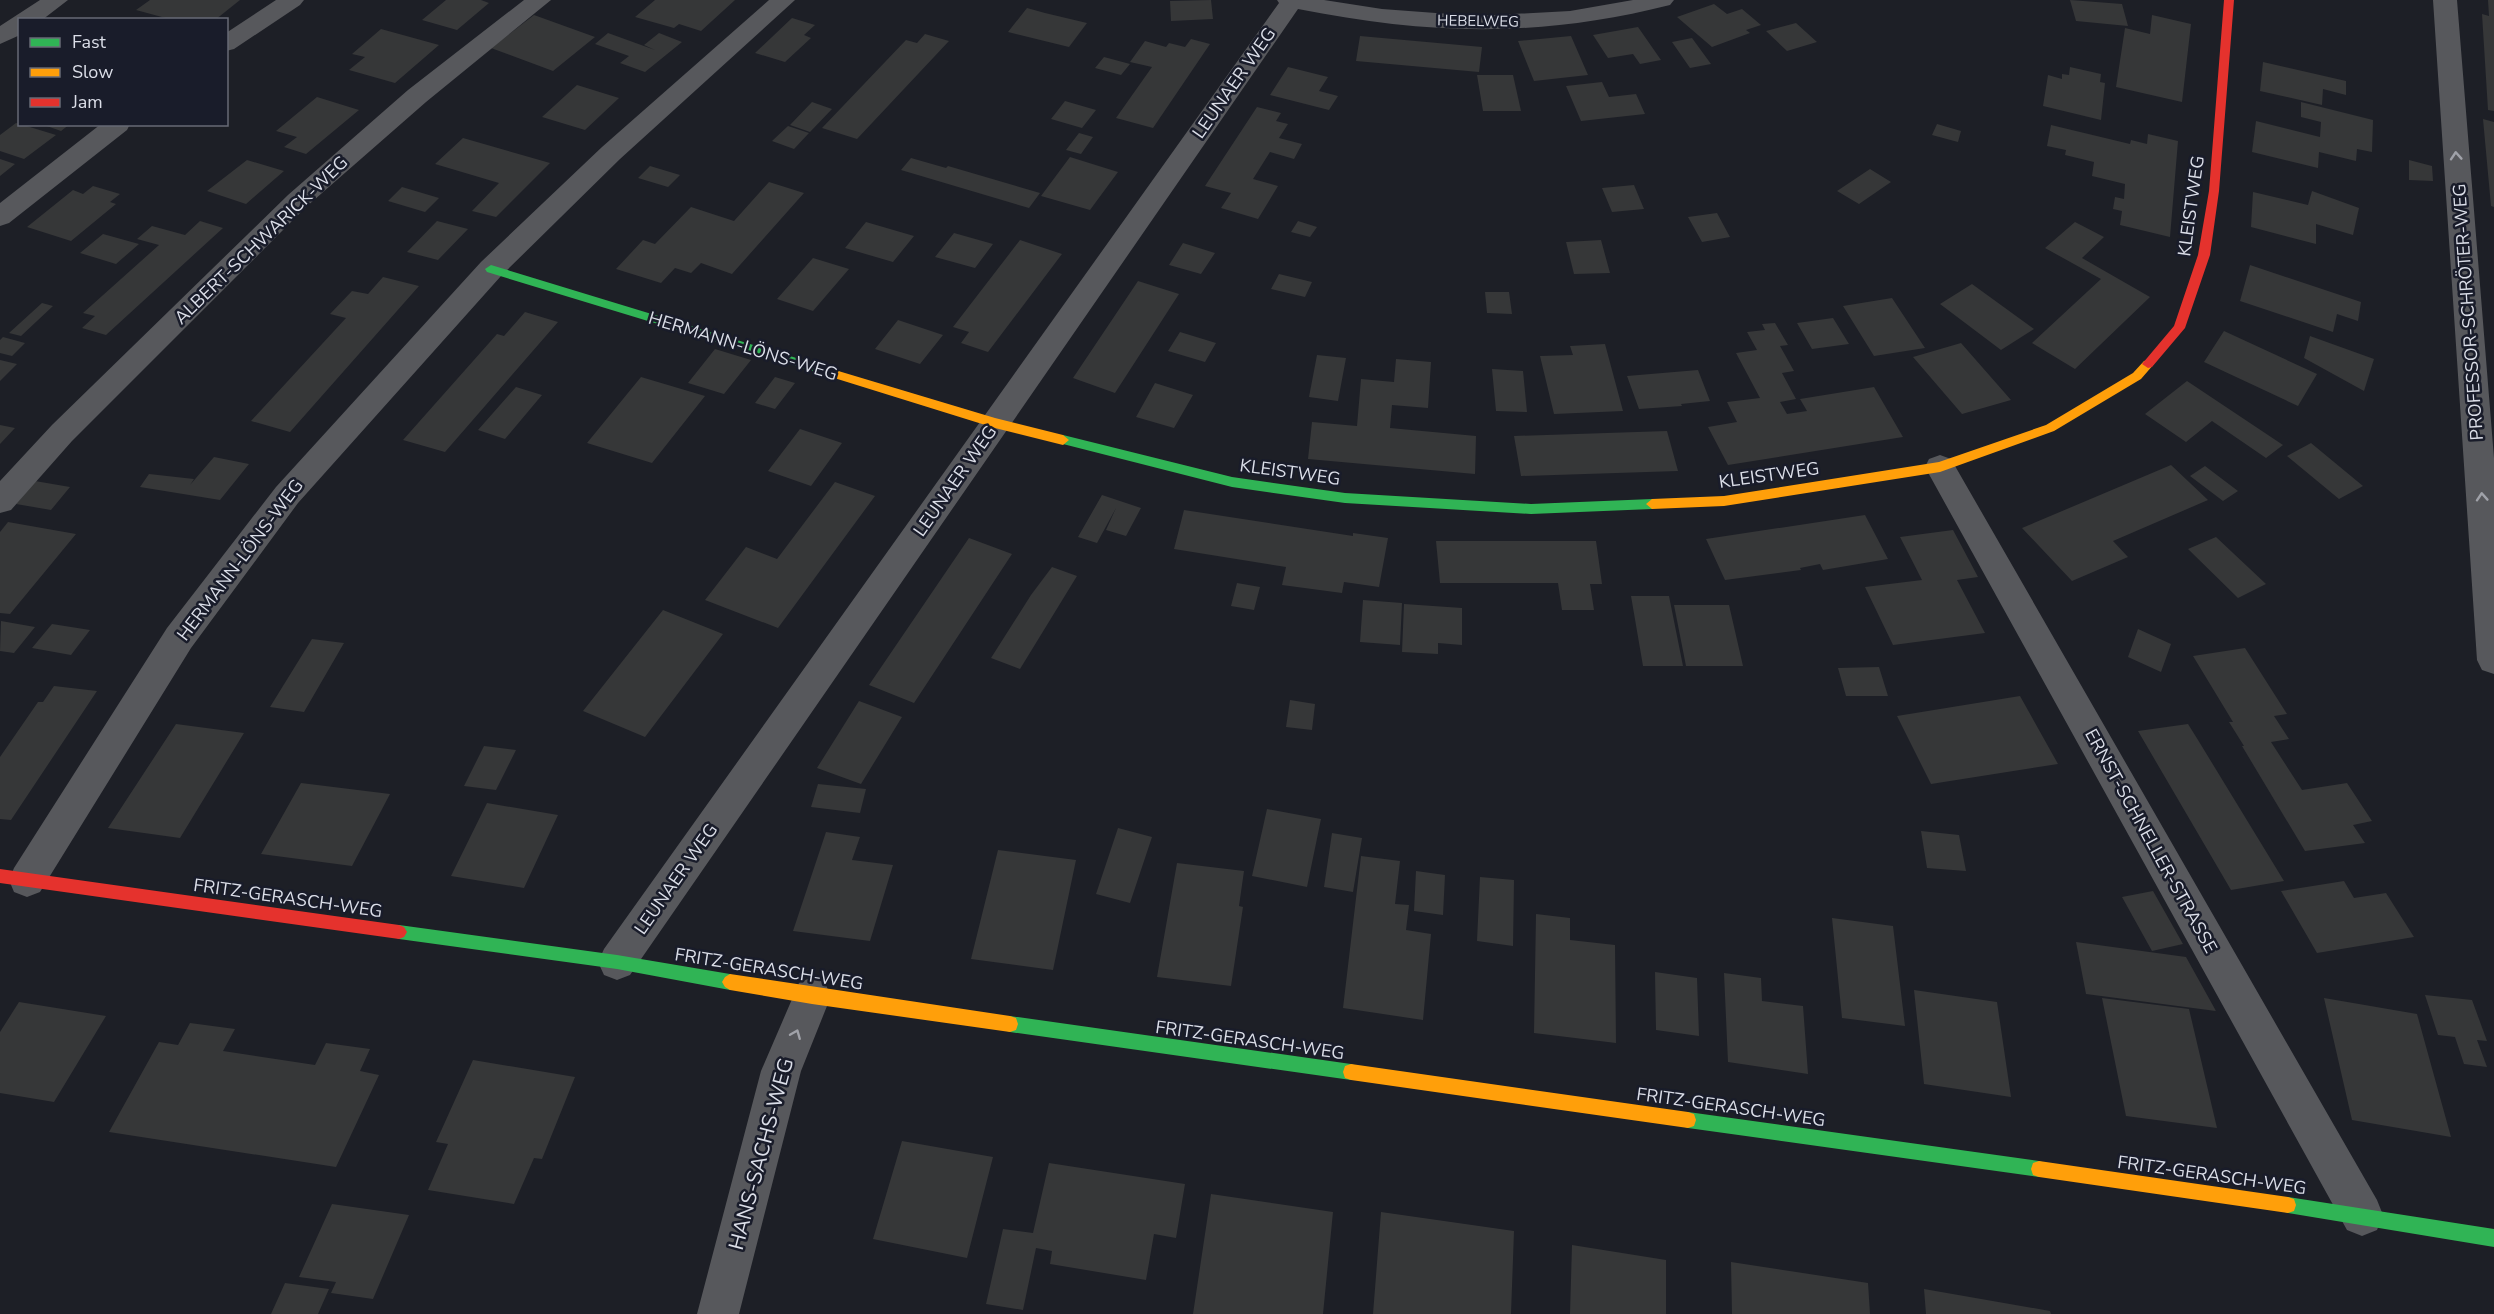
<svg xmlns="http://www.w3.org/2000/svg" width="2494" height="1314" font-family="'Nunito Sans',sans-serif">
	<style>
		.building { fill: #363738 }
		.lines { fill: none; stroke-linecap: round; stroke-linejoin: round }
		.street { fill: #57585c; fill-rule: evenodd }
		.fast { fill: #30b455; fill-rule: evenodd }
		.slow { fill: #ff9f0a; fill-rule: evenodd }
		.jam { fill: #e5322d; fill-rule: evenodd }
		.oneway { stroke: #a0a2a9 }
		.labels { text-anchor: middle; stroke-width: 5; stroke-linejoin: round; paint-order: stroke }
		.far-street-label { font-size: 15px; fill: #dbdee8; stroke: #191c2a }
		.street-label { font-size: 18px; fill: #dbdee8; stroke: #191c2a }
		.near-street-label { font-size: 21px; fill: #dbdee8; stroke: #191c2a }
	</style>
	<rect width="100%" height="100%" fill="#1d1f26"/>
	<path class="building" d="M150,0H240L215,20H173L136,10Z
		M446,0H481L489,3L457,30L422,20Z
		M655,0H735L701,31L679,24L674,28L635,17Z
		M1211,0L1213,19L1171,21L1170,1Z
		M2070,0L2122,4L2128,26L2076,21Z
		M2488,0H2494V111L2488,110L2482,14L2489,16Z
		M1714,4L1727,14L1742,9L1761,25L1746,30L1750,33L1712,47L1677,17Z
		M1027,8L1045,13L1087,23L1069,47L1008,32Z
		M534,15L595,37L553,71L491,48Z
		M2152,15L2191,24L2182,102L2116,87L2125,28L2150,34Z
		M792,18L815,25L804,35L811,38L785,62L755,53Z
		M1796,23L1817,42L1787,51L1766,31Z
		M1638,27L1661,60L1640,64L1633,54L1608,58L1593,35Z
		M381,29L439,45L395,83L349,70L365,57L352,54Z
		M608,33L655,50L644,45L659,33L682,42L645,72L620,63L629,56L595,44Z
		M925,34L949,41L857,139L822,128L906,40L917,43Z
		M1360,36L1482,47L1479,72L1356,61Z
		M1571,36L1588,75L1534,81L1518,41Z
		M1692,38L1711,64L1690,68L1672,42Z
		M1191,39L1210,44L1153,128L1116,118L1152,67L1130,62L1145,41L1166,47L1169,43L1185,47Z
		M1104,57L1130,64L1121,75L1095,68Z
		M2263,62L2346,81V95L2323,89L2322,105L2260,91Z
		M1288,67L1328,77L1319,91L1338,96L1329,110L1270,95Z
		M2070,67L2101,74L2100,82L2105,83L2101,120L2043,106L2048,75L2062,79V74L2069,75Z
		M1477,75H1513L1521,111H1483Z
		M1602,82L1609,97L1636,94L1645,114L1581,121L1566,86Z
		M577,85L619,98L585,130L542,117Z
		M317,97L359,110L306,154L284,147L297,137L276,131Z
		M1065,101L1096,110L1082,128L1051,119Z
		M812,102L832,109L810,132L790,125Z
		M2301,102L2373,120L2372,152L2357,149L2356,161L2319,152L2318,168L2252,152L2256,121L2320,137L2321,122L2301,117Z
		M1257,107L1281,113L1276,121L1288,124L1279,138L1302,144L1294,159L1270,152L1253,179L1278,186L1258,219L1221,208L1231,193L1205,186Z
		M2483,119L2494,122V207L2491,206Z
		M16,123L20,124L56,135L24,159L0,151V135Z
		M41,124H70L61,131Z
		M1937,124L1961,131L1958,142L1932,135Z
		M2051,125L2130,144L2131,140L2147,144L2148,134L2178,141L2170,237L2120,225L2122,211L2113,209L2115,197L2124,199L2125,184L2092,176L2094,162L2065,155L2066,150L2047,146Z
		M788,126L809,133L794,149L772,141Z
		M1079,133L1093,137L1081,154L1066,150Z
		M463,138L550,163L496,217L472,211L499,183L435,164Z
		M1070,157L1118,172L1090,210L1041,196Z
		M911,158L946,168L948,166L1040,193L1029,208L901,170Z
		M0,159L15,164L0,176Z
		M247,160L284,171L246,204L207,191Z
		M2409,160L2432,166L2433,181L2409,180Z
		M650,166L680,175L668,187L638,178Z
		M1870,169L1891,182L1859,204L1837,191Z
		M769,182L804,193L732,274L701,263L691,273L675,268L661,283L616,269L643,240L655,244L691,207L734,221Z
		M1634,185L1644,209L1612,212L1602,188Z
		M93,186L120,194L110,202L116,204L71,241L27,227L73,190L83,194Z
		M402,187L439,198L425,212L388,201Z
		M2312,191L2359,208L2353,235L2316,224V244L2251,227L2253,192L2308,205Z
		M1717,213L1730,237L1702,242L1688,217Z
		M200,221L223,228L106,335L82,328L95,316L83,313L159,245L137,239L152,226L185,235Z
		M437,221L468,229L438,260L407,252Z
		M1298,221L1317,227L1310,237L1291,232Z
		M866,222L914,236L893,262L845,248Z
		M2075,222L2104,237L2082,258L2150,297L2075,369L2032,343L2101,279L2045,248Z
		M954,233L993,244L975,268L935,257Z
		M103,234L139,244L116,264L80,253Z
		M1020,240L1062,254L988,352L961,343L969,332L953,327Z
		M1601,240L1610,273L1574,274L1566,242Z
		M1183,243L1215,253L1201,274L1169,265Z
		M813,258L849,269L813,311L777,299Z
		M2250,265L2361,302L2358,321L2337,314L2333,332L2240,301Z
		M1279,274L1312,282L1305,297L1271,289Z
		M383,277L419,286L290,432L251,421L346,318L330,314L352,291L368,294Z
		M1138,281L1179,294L1115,393L1073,378Z
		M1972,284L2034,329L2001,350L1940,304Z
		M1485,292H1509L1512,314L1487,313Z
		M1892,298L1925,348L1874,356L1843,306Z
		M42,303L53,306L21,336L9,333Z
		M525,312L558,322L445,452L403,440L497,334L504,336Z
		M1833,318L1849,344L1812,349L1797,323Z
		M898,320L943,335L920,364L875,349Z
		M1775,323L1788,345L1780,346L1794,371L1782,373L1796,399L1780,402L1787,414L1807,411L1800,399L1874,387L1903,437L1728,465L1708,427L1737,422L1727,402L1760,398L1736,353L1757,350L1747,332L1765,330L1762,324Z
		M2224,331L2317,374L2298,406L2204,362Z
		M1180,332L1216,343L1205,362L1168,351Z
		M2310,336L2374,359L2364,391L2304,358Z
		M3,337L25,343L12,356L0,353V340Z
		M1961,343L2011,400L1962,414L1913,357Z
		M1605,344L1623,411L1554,414L1540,356L1573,355L1570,346Z
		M715,349L751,360L724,394L688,383Z
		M1317,355L1346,358L1338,401L1309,397Z
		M1396,359L1431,362L1428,408L1392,405L1390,428L1476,436L1475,474L1308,459L1312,422L1357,426L1361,379L1394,382Z
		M0,360L17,364L0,381Z
		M1492,369L1523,371L1527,412L1496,411Z
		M1698,370L1710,401L1681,404L1682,406L1639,409L1627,376Z
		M641,377L705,396L652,463L587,443Z
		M775,377L795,383L775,409L755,403Z
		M2187,381L2283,445L2266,458L2212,421L2186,442L2145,414Z
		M1155,383L1193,395L1174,428L1136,417Z
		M516,387L542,395L505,439L478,430Z
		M0,425L15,428L0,444Z
		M800,429L842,443L811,486L768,471Z
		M1667,431L1678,471L1521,476L1514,436Z
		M2311,443L2363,486L2339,499L2287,456Z
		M214,457L249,464L220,500L140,487L149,474L194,479L190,485Z
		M2171,465L2208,500L2113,541L2128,557L2072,581L2022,528Z
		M2205,466L2238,491L2223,501L2190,476Z
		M35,481L70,487L51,510L16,504Z
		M835,482L875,496L778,628L705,600L746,547L777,559Z
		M1102,495L1141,508L1126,536L1106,530L1116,508L1097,543L1078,537Z
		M1184,510L1353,536V533L1388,538L1379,587L1344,582L1342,593L1282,585L1286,567L1174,549Z
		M1865,515L1888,559L1823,570L1820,564L1800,568L1801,570L1725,580L1706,539Z
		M8,522L76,534L10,614L0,613V532Z
		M1953,530L1978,577L1957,580L1985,633L1893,645L1865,587L1922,580L1900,537Z
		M2216,537L2266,584L2238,598L2188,549Z
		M969,538L1012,554L914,703L869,685Z
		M1436,541H1596L1602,584H1590L1594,610H1562L1558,583H1440Z
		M1052,567L1077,576L1020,669L991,658L1031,595Z
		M1237,583L1260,587L1254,610L1231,606Z
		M1631,596H1669L1683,666H1643Z
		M1363,600L1402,603L1400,645L1360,642Z
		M1404,604L1462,608V645L1438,643V654L1402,652Z
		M1674,605H1729L1743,666H1686Z
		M663,610L723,634L645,737L583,711Z
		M1,621L35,627L14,653L0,651Z
		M52,624L90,630L71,655L32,648Z
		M2138,629L2171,644L2161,672L2128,657Z
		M312,639L344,643L304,712L270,707Z
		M2245,648L2287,714L2274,716L2289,739L2271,742L2302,790L2347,783L2372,821L2353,825L2365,843L2305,851L2242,746H2244L2229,722H2233L2193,656Z
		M1879,667L1888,696H1846L1838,668Z
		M54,686L97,691L11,820L0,819V757L38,702H43Z
		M2020,696L2058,764L1931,784L1897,716Z
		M1290,700L1315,704L1312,730L1286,727Z
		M859,701L902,717L861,784L817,768Z
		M176,724L244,733L180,838L108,828Z
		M2188,724L2198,740L2284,881L2231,890L2138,731Z
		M484,746L516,750L496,790L464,786Z
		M301,783L390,794L352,866L261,854Z
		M818,784L866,789L860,813L811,807Z
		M487,803L558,815L524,888L451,876Z
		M1267,809L1321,819L1307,887L1252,876Z
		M1118,828L1152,837L1130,903L1096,894Z
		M1921,831L1959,835L1966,871L1927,868Z
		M826,832L860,837L852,860L893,865L870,941L793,931Z
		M1332,833L1362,838L1353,892L1324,887Z
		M998,850L1076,860L1053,970L971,959Z
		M1361,856L1400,861L1395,904L1409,905L1406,930L1431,934L1423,1020L1343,1008Z
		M1177,863L1244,871L1239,906L1243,907L1231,986L1157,977Z
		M1416,871L1445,875L1443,915L1414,911Z
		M1480,877L1514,880L1513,946L1477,941Z
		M2344,881L2354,898L2386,893L2414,937L2317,953L2281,891Z
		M2153,891L2183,944L2152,951L2122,897Z
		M1536,914L1570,918V940L1615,945L1616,1043L1534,1033Z
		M1832,918L1893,926L1905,1026L1842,1018Z
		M2076,942L2186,957L2216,1011L2086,994Z
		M1655,972L1697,978L1699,1036L1656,1030Z
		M1724,973L1761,978L1762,1001L1803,1006L1808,1074L1728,1062Z
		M1914,990L1997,1002L2011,1097L1924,1084Z
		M2425,995L2472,1000L2487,1041L2477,1040L2487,1067L2464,1064L2455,1037L2438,1035Z
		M2102,998L2189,1009L2217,1128L2126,1116Z
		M2324,998L2417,1014L2451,1137L2352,1120Z
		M19,1002L106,1016L54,1102L0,1093V1032Z
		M190,1023L235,1029L223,1051L315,1065L326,1043L370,1049L360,1071L379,1075L336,1167L109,1132L159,1042L178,1045Z
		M473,1060L575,1077L542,1159L534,1158L514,1204L428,1190L448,1144L436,1142Z
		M902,1141L993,1157L967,1258L873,1239Z
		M1049,1163L1185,1184L1176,1238L1154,1234L1146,1280L1050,1264L1052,1251L1036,1248L1023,1310L986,1304L1003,1229L1033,1233Z
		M1211,1194L1333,1212L1323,1314H1193Z
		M332,1204L409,1215L373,1299L331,1293L336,1282L299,1277Z
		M1381,1212L1514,1231L1511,1314H1373Z
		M1572,1245L1666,1260V1314H1570Z
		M1731,1262L1868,1283L1870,1314H1732Z
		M285,1283L329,1289L318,1314H271Z
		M1924,1289L2050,1311L2051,1314H1926Z"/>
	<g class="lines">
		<path class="street" d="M40,0H68L42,20H20V35L0,44V26Z
			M276,0H304L300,5L234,49L226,51V33Z
			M524,0H551L426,102L306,207L72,441L11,510L0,513V481L52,425L288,195L408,90Z
			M769,0H795L620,159L501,276L298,503L191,648L40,892L27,897L14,892L9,880L14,868L167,628L276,487L481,262L602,147Z
			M1277,0H1324L1382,9L1476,16L1570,11L1633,0H1674L1670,5C1539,38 1430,35 1298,9L630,975L617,980L604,975L598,962L604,949L1279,3Z
			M2433,0H2457L2494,458V674L2482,670L2477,660Z
			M101,124H130L127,130L9,223L0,226V203Z
			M1940,455L1951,459L2377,1200L2383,1215L2377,1230L2362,1236L2347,1230L1925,467L1929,459Z
			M812,977L825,983L831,996L801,1071L739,1314H697L761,1071L799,983Z"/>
		<path class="fast" d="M491,265L839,371L841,374L835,378L487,272L485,269Z
			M1063,435L1232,477L1345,493L1531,504L1652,499L1658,504L1652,509L1531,514L1345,503L1232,487L1059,443L1057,440L1059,437Z
			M399,925L617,955L730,974L735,977L738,982L735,987L730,990L617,969L399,939L394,937L391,932L394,927Z
			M1010,1016L1351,1064L1357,1066L1359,1072L1357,1078L1351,1080L1010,1032L1004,1030L1002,1024L1004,1018Z
			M1688,1112L2039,1161L2045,1163L2047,1169L2045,1175L2039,1177L1688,1128L1682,1126L1680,1120L1682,1114Z
			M2288,1197L2494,1229V1247L2288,1213L2282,1211L2280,1205L2282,1199Z"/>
		<path class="slow" d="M2148,360L2154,364L2141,379L2054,431L1940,472L1724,506L1652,509L1646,504L1652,499L1724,496L1939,462L2046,425L2133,373L2144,361Z
			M835,370L995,418L1063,435L1069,440L1063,445L995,428L831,377L829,374L831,371Z
			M730,974L1010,1016L1016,1018L1018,1024L1016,1030L1010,1032L812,1004L730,990L725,987L722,982L725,977Z
			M1351,1064L1688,1112L1694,1114L1696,1120L1694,1126L1688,1128L1351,1080L1345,1078L1343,1072L1345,1066Z
			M2039,1161L2288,1197L2294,1199L2296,1205L2294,1211L2288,1213L2039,1177L2033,1175L2031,1169L2033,1163Z"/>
		<path class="jam" d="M2224,0H2234L2219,191L2210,255L2185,328L2152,367L2148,368L2142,364L2174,326L2198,255L2209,191Z
			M0,869L399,925L404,927L407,932L404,937L399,939L0,883Z"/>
	</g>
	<defs><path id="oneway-chevron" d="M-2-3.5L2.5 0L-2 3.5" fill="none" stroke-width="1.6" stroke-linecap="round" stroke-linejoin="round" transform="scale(1.5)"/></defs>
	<g class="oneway">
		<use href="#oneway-chevron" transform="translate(2456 156) rotate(-94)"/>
		<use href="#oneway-chevron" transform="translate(2482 497) rotate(-94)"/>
		<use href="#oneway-chevron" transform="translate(796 1034) rotate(-68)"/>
	</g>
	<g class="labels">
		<g class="far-street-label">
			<text transform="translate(1478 21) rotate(1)" y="5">HEBELWEG</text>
		</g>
		<g class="street-label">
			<text transform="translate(1234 83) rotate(-55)" y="6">LEUNAER WEG</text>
			<text transform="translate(2191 206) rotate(-82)" y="6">KLEISTWEG</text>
			<text transform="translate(261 240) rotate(-44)" y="6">ALBERT-SCHWARICK-WEG</text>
			<text transform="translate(2468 312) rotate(-94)" y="6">PROFESSOR-SCHRÖTER-WEG</text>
			<text transform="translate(743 346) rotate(17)" y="6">HERMANN-LÖNS-WEG</text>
			<text transform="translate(1290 472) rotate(8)" y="6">KLEISTWEG</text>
			<text transform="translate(1769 475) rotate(-8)" y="6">KLEISTWEG</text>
			<text transform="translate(955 481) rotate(-55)" y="6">LEUNAER WEG</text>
			<text transform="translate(240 560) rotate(-53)" y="6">HERMANN-LÖNS-WEG</text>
			<text transform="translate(2151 841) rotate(61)" y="6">ERNST-SCHNELLER-STRASSE</text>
			<text transform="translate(676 879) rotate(-55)" y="6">LEUNAER WEG</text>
			<text transform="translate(288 898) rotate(8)" y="6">FRITZ-GERASCH-WEG</text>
			<text transform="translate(769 969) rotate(9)" y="6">FRITZ-GERASCH-WEG</text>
			<text transform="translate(1250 1040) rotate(8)" y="6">FRITZ-GERASCH-WEG</text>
			<text transform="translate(1731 1107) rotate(8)" y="6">FRITZ-GERASCH-WEG</text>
			<text transform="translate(2212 1175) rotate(8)" y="6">FRITZ-GERASCH-WEG</text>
		</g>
		<g class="near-street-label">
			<text transform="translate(761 1154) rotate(-75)" y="7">HANS-SACHS-WEG</text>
		</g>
	</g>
	<rect x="18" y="18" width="210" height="108" fill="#191c2a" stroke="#676a76" stroke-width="1.5"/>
	<rect x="30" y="38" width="30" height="9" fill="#30b455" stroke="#676a76" stroke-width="1.5"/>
	<text x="72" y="48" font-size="18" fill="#dbdee8">Fast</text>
	<rect x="30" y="68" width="30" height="9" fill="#ff9f0a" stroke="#676a76" stroke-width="1.5"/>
	<text x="72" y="78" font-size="18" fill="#dbdee8">Slow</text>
	<rect x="30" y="98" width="30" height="9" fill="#e5322d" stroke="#676a76" stroke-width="1.5"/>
	<text x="72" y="108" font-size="18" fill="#dbdee8">Jam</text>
</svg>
